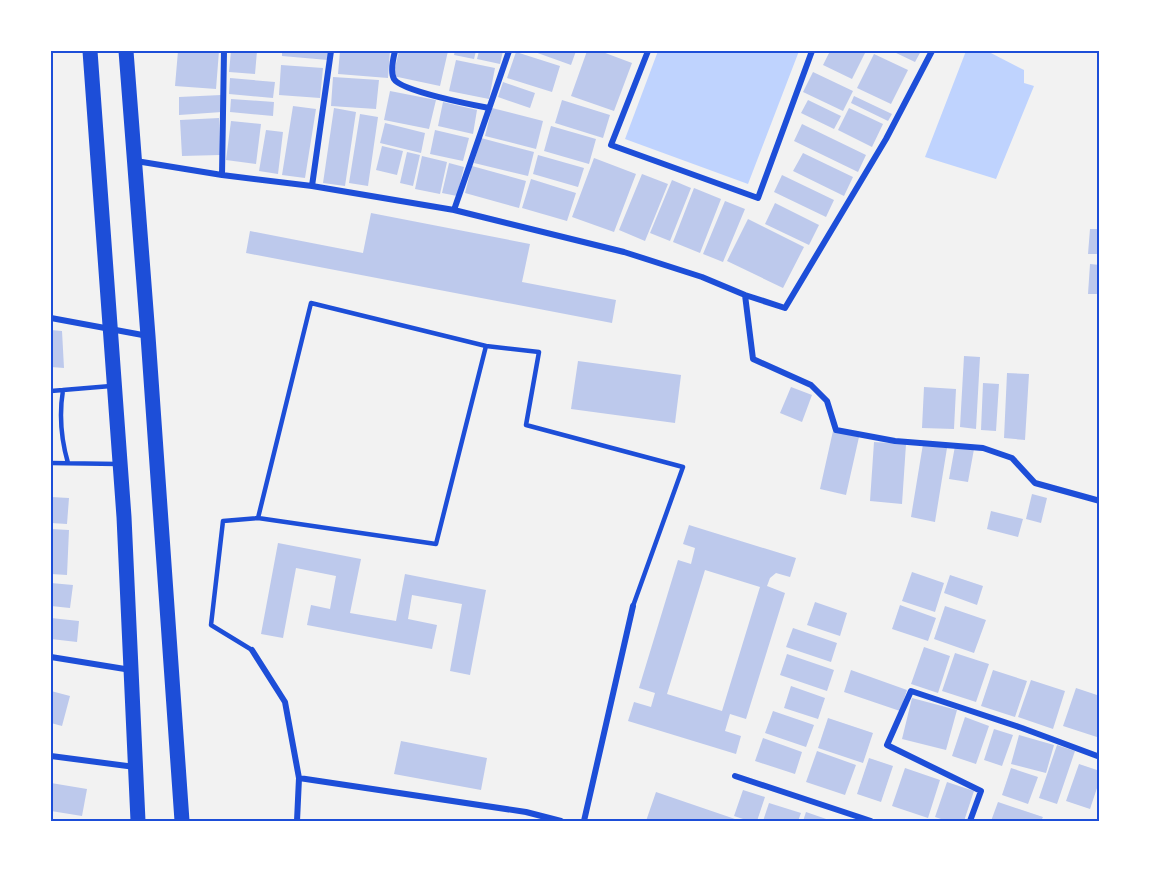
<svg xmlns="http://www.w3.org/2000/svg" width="1151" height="872" font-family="'Crimson Pro',serif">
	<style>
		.water { fill: #bfd3fe }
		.building { fill: #bdc9ec; fill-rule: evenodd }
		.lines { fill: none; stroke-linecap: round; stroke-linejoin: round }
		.service { stroke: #1d4ed8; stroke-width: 4.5 }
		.minor { stroke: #1d4ed8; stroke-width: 6 }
		.primary { stroke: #1d4ed8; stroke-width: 15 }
		.neatline { fill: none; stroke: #1d4ed8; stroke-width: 2 }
	</style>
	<rect width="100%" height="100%" fill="#f2f2f2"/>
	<path class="water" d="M658,51H799L748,184L625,139Z
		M966,51H987L1024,70V83L1034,86L996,179L925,157Z"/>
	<path class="building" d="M178,51H219L216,89L175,86Z
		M231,51H257L255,74L229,72Z
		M282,51H328V60L282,56Z
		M340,51H390L388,78L338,74Z
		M399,51H448L440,86L393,76Z
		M455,51H476L474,59L454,55Z
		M479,51H503L500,64L477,59Z
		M532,51H576L571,65Z
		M587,51H600L632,63L614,111L571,96Z
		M830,51H866L852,79L823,65Z
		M892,51H921L915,62Z
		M516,52L560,66L552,92L507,78Z
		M874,54L908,70L891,104L857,88Z
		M456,60L495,68L489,99L449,91Z
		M281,65L323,68L320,98L279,95Z
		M813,72L853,91L843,111L803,92Z
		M333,77L379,80L376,109L331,106Z
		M230,78L275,82L273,98L229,94Z
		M503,82L535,93L530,108L498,97Z
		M390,91L436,100L429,129L384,120Z
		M221,95L222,112L179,115V97Z
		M854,96L892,114L888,121L851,103Z
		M231,99L274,102L273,116L230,112Z
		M562,100L610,115L603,138L555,123Z
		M808,100L841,116L834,129L801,113Z
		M443,102L477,110L473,134L438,126Z
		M293,106L316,109L305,178L282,175Z
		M334,108L356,112L345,186L323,183Z
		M492,108L543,121L536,149L485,136Z
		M849,108L883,124L872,147L838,130Z
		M360,114L378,117L368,186L349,183Z
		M219,118L220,155L182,156L180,120Z
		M231,121L261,124L256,164L226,160Z
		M385,123L425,133L421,153L380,143Z
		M802,124L866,155L858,172L794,141Z
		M551,126L596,139L589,164L544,151Z
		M266,130L283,132L278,174L259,171Z
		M435,130L469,138L463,161L430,154Z
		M481,138L534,152L528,176L474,163Z
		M382,146L403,151L397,175L376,170Z
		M407,152L420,155L413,186L400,183Z
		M803,153L853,177L844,196L793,171Z
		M538,155L584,168L578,187L533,174Z
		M422,156L447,162L440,194L415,189Z
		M594,158L636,174L614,232L572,217Z
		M449,163L464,167L457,196L442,193Z
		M472,166L526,181L519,208L465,193Z
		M642,174L668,184L645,241L619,230Z
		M782,175L834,200L826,217L774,192Z
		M531,179L576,193L567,221L522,208Z
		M672,180L691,188L670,241L650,233Z
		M694,188L721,199L700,253L673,242Z
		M725,201L745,209L723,262L703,254Z
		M775,203L819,225L809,245L765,224Z
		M371,213L530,244L522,282L616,300L612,323L246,253L250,231L363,253Z
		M748,219L804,247L783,288L727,261Z
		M1090,229H1100V254H1088Z
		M1090,264L1100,265V294H1088Z
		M51,330L62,331L64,368L51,367Z
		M964,356L980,357L976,429L960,427Z
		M578,361L681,375L675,423L571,409Z
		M1007,373L1029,374L1025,440L1004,438Z
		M983,383L999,384L996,431L981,430Z
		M791,387L812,395L802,422L780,413Z
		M924,387L956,389L954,429L922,428Z
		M833,431L859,437L846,495L820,489Z
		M874,442L906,444L902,504L870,501Z
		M923,444L947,448L935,522L911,517Z
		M955,446L974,449L968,482L949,479Z
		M1032,494L1047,498L1041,523L1026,519Z
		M51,497L69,498L67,524L51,523Z
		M991,511L1023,519L1018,537L987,529Z
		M689,525L796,558L790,577L776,573L770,578L767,586L785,593L746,719L730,714L725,731L741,736L736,754L628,721L634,702L651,707L655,693L639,688L678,560L691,564L695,548L683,544ZM705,570L760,587L722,711L667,694Z
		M51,529L69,530L67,575L51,574Z
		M278,543L361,559L350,613L396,621L405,574L486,590L470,675L450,671L462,604L412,595L408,619L437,625L432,649L307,625L311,605L330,609L336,576L296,568L283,638L261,634Z
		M912,572L944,583L935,612L902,601Z
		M950,575L983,586L977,605L944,593Z
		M51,583L73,585L70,608L51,606Z
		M815,602L847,613L840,636L807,625Z
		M900,605L936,618L928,641L892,629Z
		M945,606L986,620L974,653L934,639Z
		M51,618L79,621L77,642L51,639Z
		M793,628L837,643L831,662L786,647Z
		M924,647L950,656L938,693L911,684Z
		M955,653L989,664L976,702L942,691Z
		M787,654L834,670L827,691L780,675Z
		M851,670L907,690L900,711L844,692Z
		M993,670L1027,681L1015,717L981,706Z
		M1031,680L1065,691L1053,729L1018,717Z
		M791,686L825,698L818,719L784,708Z
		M1076,688L1100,696V738L1063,726Z
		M51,691L70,696L62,726L51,723Z
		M912,698L957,710L946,750L902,739Z
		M773,711L814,725L806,747L765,733Z
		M965,717L989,726L976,764L952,756Z
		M828,718L873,733L863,763L818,748Z
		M994,729L1013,735L1002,766L984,760Z
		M1019,735L1054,745L1046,773L1011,764Z
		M763,738L802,752L795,774L755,761Z
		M401,741L487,758L481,790L394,774Z
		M1057,745L1075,751L1057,804L1039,798Z
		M817,751L856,765L845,795L806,782Z
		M869,758L893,766L881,802L857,794Z
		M1079,764L1100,771V779L1090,809L1066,801Z
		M905,768L940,780L928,818L892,806Z
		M1011,768L1038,777L1028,804L1002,795Z
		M947,782L974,791L964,821H947L935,817Z
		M51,783L87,789L82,816L51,811Z
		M743,790L765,797L757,821H749L734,816Z
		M656,792L735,819V821H646Z
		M998,802L1043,817L1041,821H991Z
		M769,803L801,813L798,821H763Z
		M806,812L832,821H803Z"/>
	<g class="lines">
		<path class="service" d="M311,303L486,346L436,544L258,518Z
			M486,346L539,352L526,425L683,467L633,606
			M63,390C59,415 61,439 68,463
			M51,391L111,386
			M51,463L118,464
			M252,650L211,625L223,521L258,518"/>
		<path class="minor" d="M395,51C393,59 390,72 394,79C401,91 473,105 489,108
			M648,51L611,145L758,198L812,51
			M136,161L222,175L312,186L331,51
			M222,175L224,51
			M312,186L454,210L624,252L702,277L745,295L785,308L886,139L932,51
			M454,210L509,51
			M745,295L753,359L811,385L827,401L836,430L895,441L983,448L1012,458L1035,483L1100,501
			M51,318L148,336
			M252,650L285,702L299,778L297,821
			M51,657L131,670
			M51,756L135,767
			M735,776L871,821
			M299,778L526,812L561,821
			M584,821L633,606
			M970,821L981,791L887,745L911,691L1022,728L1100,757"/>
		<path class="primary" d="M90,51L124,517L138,821
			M126,51L148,336L182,821"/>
	</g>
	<rect width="1151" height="872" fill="none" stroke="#ffffff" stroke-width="105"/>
	<rect x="52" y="52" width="1046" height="768" class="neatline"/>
</svg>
